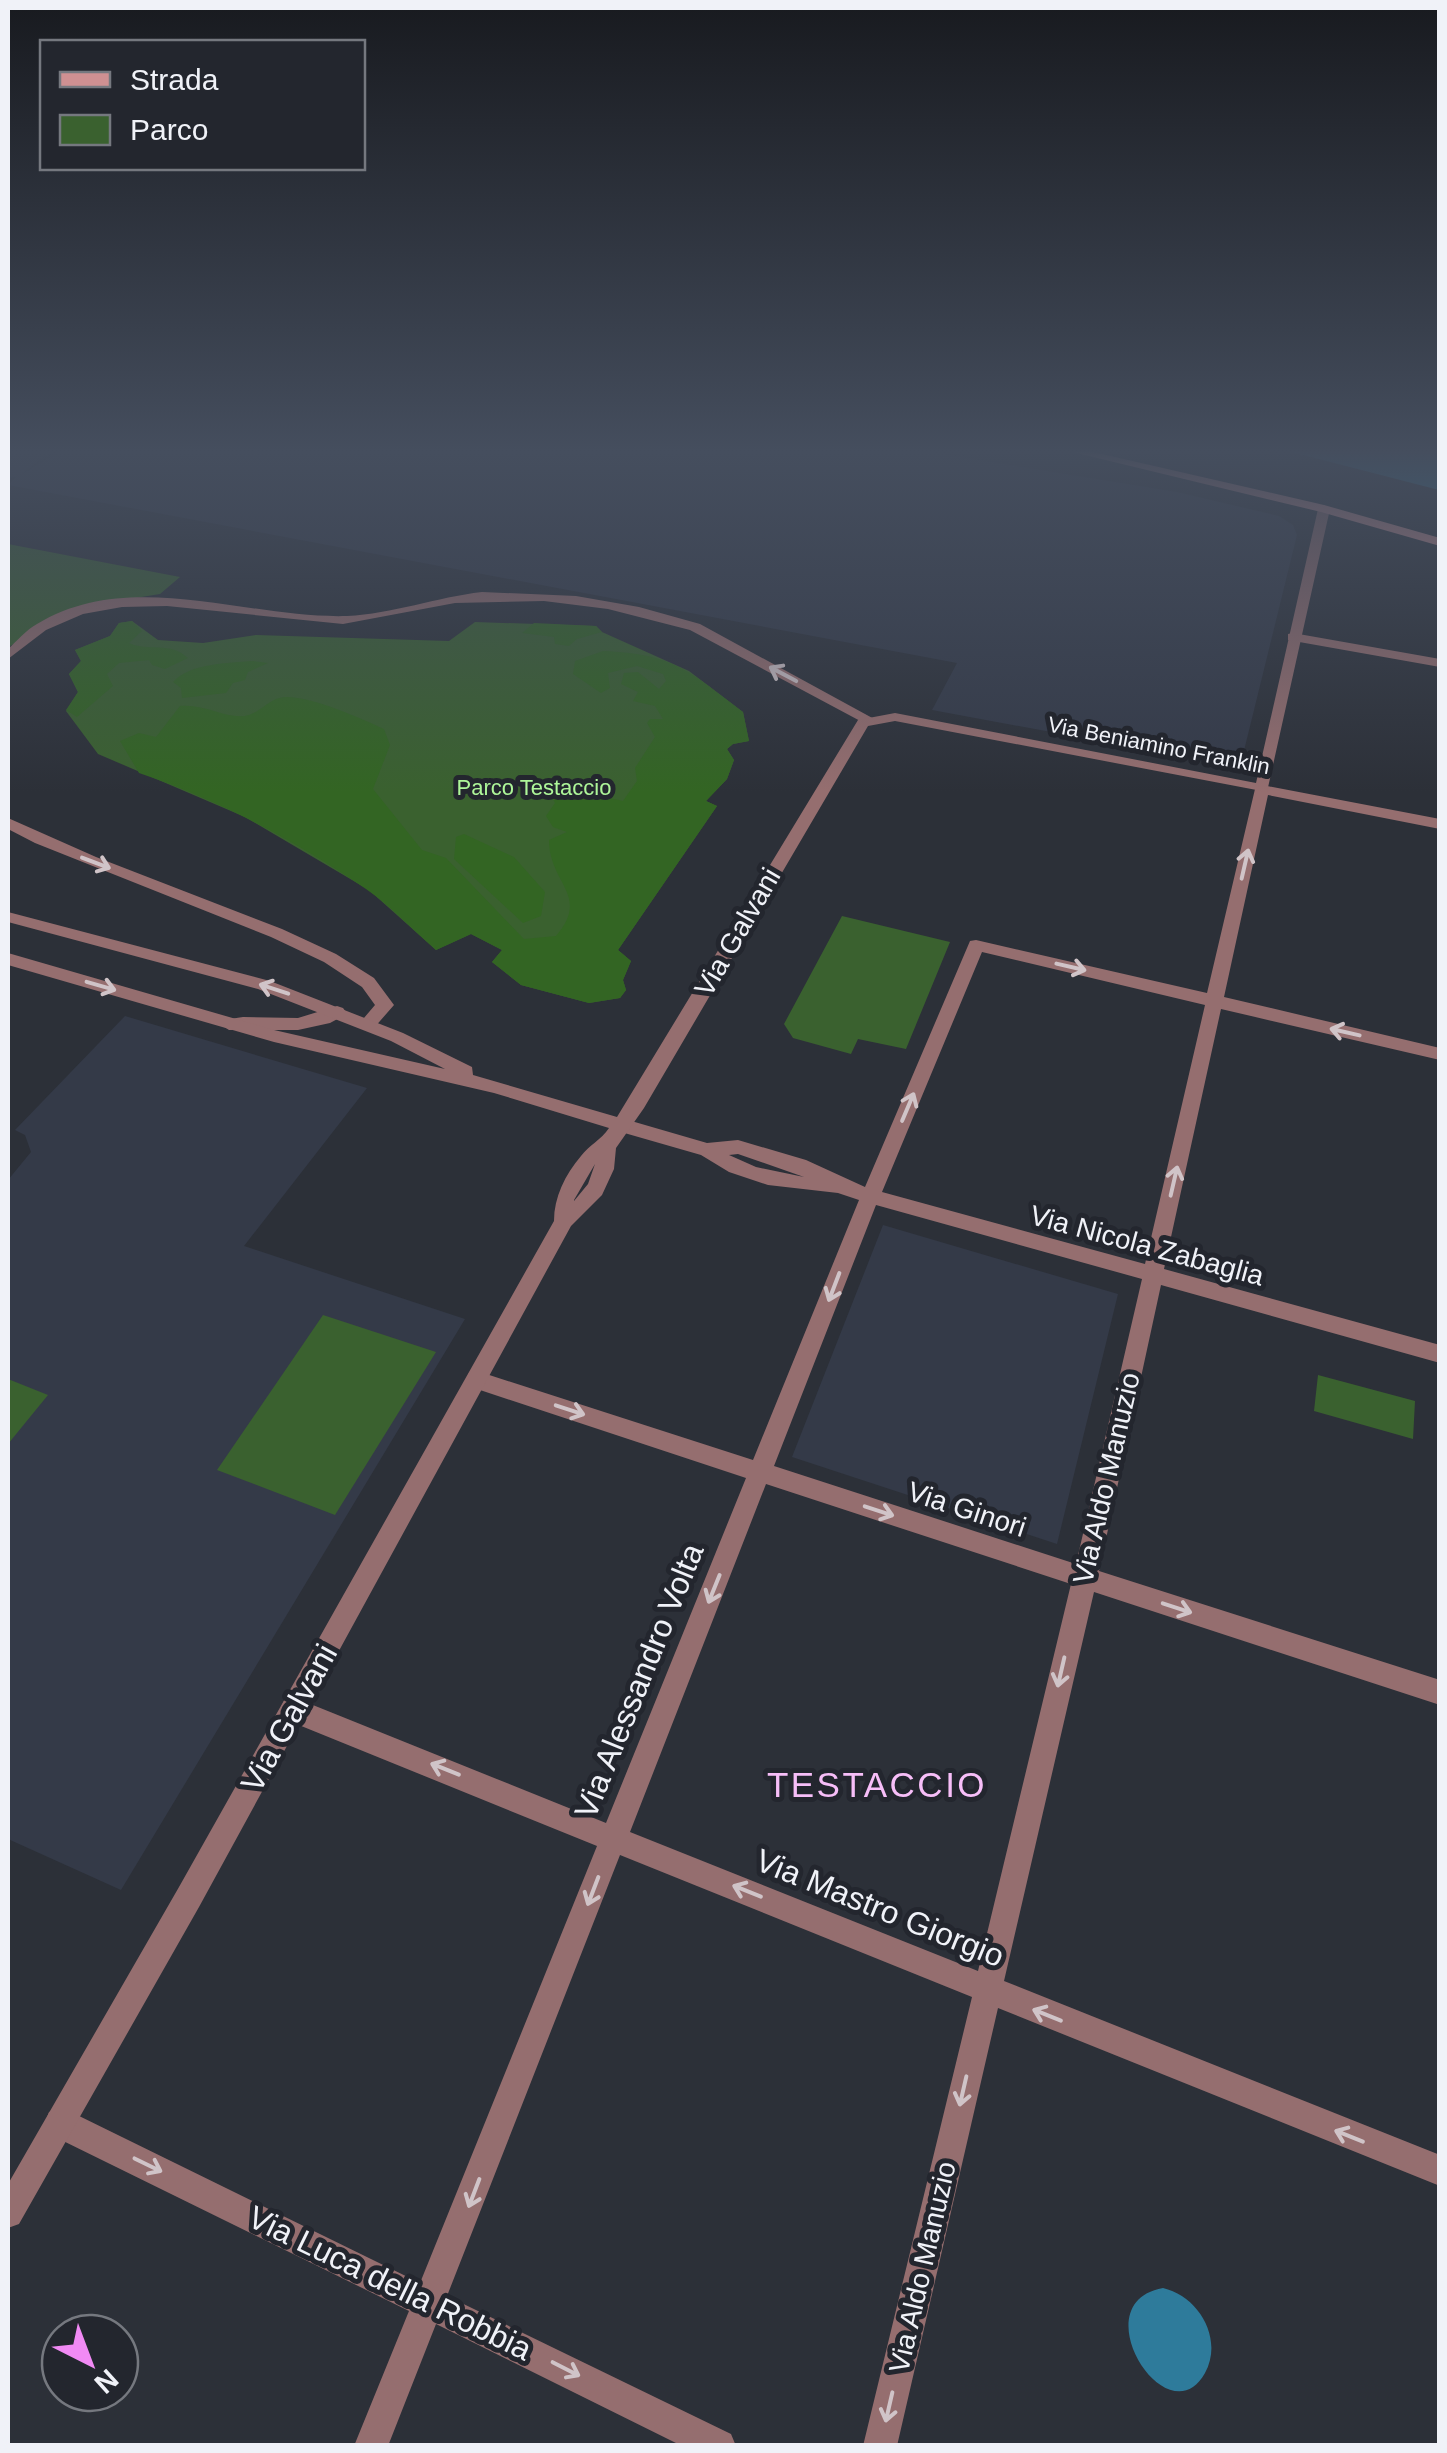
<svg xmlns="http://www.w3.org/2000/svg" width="1447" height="2453" font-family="Arial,sans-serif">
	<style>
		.built { fill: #343a48 }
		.green { fill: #3a612f }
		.forest { fill: #336523 }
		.water { fill: #2e7b9b }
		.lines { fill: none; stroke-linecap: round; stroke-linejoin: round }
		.minor { fill: #956e6f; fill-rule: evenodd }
		.tertiary { fill: #956e6f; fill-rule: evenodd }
		.secondary { fill: #cf9092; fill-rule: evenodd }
		.oneway { stroke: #d0c4c8 }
		.labels { text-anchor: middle; stroke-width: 10; stroke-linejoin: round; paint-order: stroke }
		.far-street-label { font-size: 22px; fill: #f0f2f8; stroke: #23262e }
		.far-park-label { font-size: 22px; fill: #aef699; stroke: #23262e }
		.street-label { font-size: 28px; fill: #f0f2f8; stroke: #23262e }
		.near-street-label { font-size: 32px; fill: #f0f2f8; stroke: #23262e }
		.near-neighbourhood-label { font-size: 35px; letter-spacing: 2.5px; fill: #f7bef8; stroke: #23262e }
	</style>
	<rect width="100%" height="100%" fill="#2c3038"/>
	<path class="built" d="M25,449H54L22,474L64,449H912L1177,492L1279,516L1293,525L1297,535L1240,767L932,710L957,663L8,485L16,477L8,478V454Z
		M125,1016L367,1088L244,1246L465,1319L121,1890L8,1839V1180L31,1152L25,1135L15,1130Z
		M883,1225L1118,1294L1057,1544L792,1457Z"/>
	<path class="green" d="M8,544L180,577L160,594L92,605L8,647Z
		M132,621L158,640L203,643L256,635L449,641L475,622L596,626L602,632L689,671L743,712L749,741L733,744L727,749L734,760L727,779L706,801L717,806L618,950L631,961L623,980L626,990L620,998L589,1003L521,985L492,962L502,950L471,934L436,950L369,890L245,817L98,754L66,711L78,692L69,674L81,661L75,650L110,636L119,623Z
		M842,916L950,942L906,1049L858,1039L851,1054L793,1038L784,1024Z
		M323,1315L436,1352L335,1515L217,1470Z
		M1318,1375L1415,1401L1413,1439L1314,1411Z
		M8,1379L48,1395L8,1444Z"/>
	<path class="forest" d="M132,621L142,631L129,643C148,652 170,641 188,658L165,669L152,665L149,660L119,663L107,674L113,686L77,717L66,710L78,692L69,674L81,661L75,650L110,636L119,623Z
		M534,623L596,626L602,632L577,639L569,646L555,644L554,637L522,633Z
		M603,651C674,654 689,671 743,712L749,741L733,744L727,749L734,760L727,779L706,801L717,806L618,950L631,961L623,980L626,990L620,998L589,1003L521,985L492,962L502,950L471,934L436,950C413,930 391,906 366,889C296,841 219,800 139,773L120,741L139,733L156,737L180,706C205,703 229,721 249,715C262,711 270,698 285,697C311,696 360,718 384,729L390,745L373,789L422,850L446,858L524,939L556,936C591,895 549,884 549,840L567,832L553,827L546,816L555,803L551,795L566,789L623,801L637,781L635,768L655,737L647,723L650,719H663L655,706L633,701L638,692L621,684L624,673L638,672L659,689L666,681L663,674L637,666L608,673L610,688L601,693L573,674L575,661Z
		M253,661L268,663L248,672L245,680L233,683L226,693L182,698L181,688L173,682C190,663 229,663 253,661Z
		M464,834L514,857L545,892L541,916L523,923L454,859L456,837Z"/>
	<path class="water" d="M1280,449H1439V490Z
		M1163,2288C1198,2296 1224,2338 1205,2373C1168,2440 1080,2303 1163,2288Z"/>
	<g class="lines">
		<path class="minor" d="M482,592L576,596L639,607L700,624L876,720L864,723L690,630L608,609L544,601L455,603L343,624L167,606L122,607L83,614L46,630L8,659V649C17,641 26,630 37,624C130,567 247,619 347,616C392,614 437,597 482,592Z
			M1293,633L1440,659V667L1288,640V634Z
			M1262,785L1440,819V829L1268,795L1224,997L1440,1048V1060L1221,1009L1164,1269L1440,1345V1363L1161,1285L1099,1571L1440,1680V1705L1094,1592L1004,1981L1440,2155V2186L998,2008L897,2446H863L972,1997L620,1855L447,2296L731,2434L736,2446H682L436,2324L388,2446H354L409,2311L49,2134L45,2123L49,2112L60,2108L71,2112L420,2283L597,1846L284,1719L280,1710L284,1701L293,1697L606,1823L746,1478L477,1389L469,1387L466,1380L469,1373L477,1371L753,1460L859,1200L838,1193L768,1185L729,1172L701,1155L614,1130L612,1125L614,1120L621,1118L707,1143L738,1140L806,1160L865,1187L970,941L976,940L1207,993L1255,789ZM982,952L1205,1005L1145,1264L882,1192ZM738,1154L804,1177L756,1167L729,1155ZM876,1205L1142,1279L1076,1564L774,1466ZM766,1484L1071,1584L978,1971L630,1832Z
			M8,818L96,857L282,929L336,954L374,978L394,1005L373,1029H361L358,1025L375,1005L362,987L324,962L271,937L35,843L8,829Z
			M337,1006L343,1008L346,1012L343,1016L330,1023L298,1030H229L220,1024L223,1020L243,1017L298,1018Z"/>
		<path class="tertiary" d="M1324,505L1330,509L1267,792L895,721L868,726L644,1108L616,1148L614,1169L602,1195L571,1226L199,1907L19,2224L8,2228V2184L179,1887L554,1221C554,1197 565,1175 581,1156C589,1145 601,1140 609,1128L494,1093L274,1042L8,965V953L274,1030L445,1069L391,1041L258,989L8,922V912L270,981L403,1033L472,1067L473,1075L617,1117L858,720L895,713L1256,783L1318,509ZM595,1164L588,1184L574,1201V1200Z"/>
		<path class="secondary" d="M1060,449H1080L1324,505L1440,538V546L1321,512Z"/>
	</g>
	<defs><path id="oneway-shaft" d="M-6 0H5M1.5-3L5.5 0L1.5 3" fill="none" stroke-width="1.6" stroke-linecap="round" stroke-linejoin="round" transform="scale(2.5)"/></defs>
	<g class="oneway">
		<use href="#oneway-shaft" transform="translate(783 674) rotate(-152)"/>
		<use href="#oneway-shaft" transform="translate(96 863) rotate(21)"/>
		<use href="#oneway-shaft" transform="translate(1245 864) rotate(-77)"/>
		<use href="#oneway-shaft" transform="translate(1071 967) rotate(13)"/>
		<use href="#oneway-shaft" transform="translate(101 986) rotate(16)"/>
		<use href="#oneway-shaft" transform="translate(274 989) rotate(-162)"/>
		<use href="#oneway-shaft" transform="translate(1345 1032) rotate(-167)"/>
		<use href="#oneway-shaft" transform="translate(908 1107) rotate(-67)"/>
		<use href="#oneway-shaft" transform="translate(1174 1181) rotate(-77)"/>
		<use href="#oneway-shaft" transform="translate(834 1287) rotate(111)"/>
		<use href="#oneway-shaft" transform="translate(570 1410) rotate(18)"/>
		<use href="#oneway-shaft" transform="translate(879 1511) rotate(18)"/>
		<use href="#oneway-shaft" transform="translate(714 1589) rotate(112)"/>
		<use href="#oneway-shaft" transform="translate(1177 1608) rotate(18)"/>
		<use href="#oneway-shaft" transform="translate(1061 1672) rotate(103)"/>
		<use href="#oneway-shaft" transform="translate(445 1769) rotate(-158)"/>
		<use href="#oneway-shaft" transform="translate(593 1891) rotate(111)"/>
		<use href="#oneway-shaft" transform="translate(747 1891) rotate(-158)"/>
		<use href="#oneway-shaft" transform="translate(1047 2015) rotate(-158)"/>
		<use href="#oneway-shaft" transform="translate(963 2091) rotate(103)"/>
		<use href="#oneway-shaft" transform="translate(1349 2136) rotate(-158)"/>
		<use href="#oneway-shaft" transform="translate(148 2165) rotate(26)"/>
		<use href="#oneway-shaft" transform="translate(474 2193) rotate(111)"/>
		<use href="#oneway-shaft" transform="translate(566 2369) rotate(27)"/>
		<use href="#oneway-shaft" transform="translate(889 2407) rotate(103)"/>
	</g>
	<linearGradient id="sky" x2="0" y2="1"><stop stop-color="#181a1f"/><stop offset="0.57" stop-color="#454e5e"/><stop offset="1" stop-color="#454e5e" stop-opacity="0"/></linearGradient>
	<rect width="1447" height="792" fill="url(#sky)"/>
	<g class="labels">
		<g class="far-street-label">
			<text transform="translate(1159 745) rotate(11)" y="8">Via Beniamino Franklin</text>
		</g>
		<g class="far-park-label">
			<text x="534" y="795">Parco Testaccio</text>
		</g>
		<g class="street-label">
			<text transform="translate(737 932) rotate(-60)" y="10">Via Galvani</text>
			<text transform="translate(1147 1245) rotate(15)" y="10">Via Nicola Zabaglia</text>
			<text transform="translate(1106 1478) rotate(-77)" y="10">Via Aldo Manuzio</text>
			<text transform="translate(967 1509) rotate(18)" y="10">Via Ginori</text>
			<text transform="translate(922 2267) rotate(-77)" y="10">Via Aldo Manuzio</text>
		</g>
		<g class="near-street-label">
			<text transform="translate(639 1681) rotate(-68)" y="11">Via Alessandro Volta</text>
			<text transform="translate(289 1718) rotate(-61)" y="11">Via Galvani</text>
			<text transform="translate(880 1908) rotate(22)" y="11">Via Mastro Giorgio</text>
			<text transform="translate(390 2283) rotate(26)" y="11">Via Luca della Robbia</text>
		</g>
		<g class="near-neighbourhood-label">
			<text x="877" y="1797">TESTACCIO</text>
		</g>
	</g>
	<rect width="1447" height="2453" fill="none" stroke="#f0f2f8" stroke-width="20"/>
	<rect x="40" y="40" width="325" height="130" fill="#23262e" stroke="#75787f" stroke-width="2.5"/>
	<rect x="60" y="72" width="50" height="15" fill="#cf9092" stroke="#75787f" stroke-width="2.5"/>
	<text x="130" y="90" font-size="30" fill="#f0f2f8">Strada</text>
	<rect x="60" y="115" width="50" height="30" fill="#3a612f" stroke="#75787f" stroke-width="2.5"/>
	<text x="130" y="140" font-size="30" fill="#f0f2f8">Parco</text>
	<g transform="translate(90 2363) rotate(138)"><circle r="48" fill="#23262e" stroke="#75787f" stroke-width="2.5"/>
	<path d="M0-8L18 38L0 25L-18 38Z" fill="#f18af4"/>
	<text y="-15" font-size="28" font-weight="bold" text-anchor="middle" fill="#f0f2f8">N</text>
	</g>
</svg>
